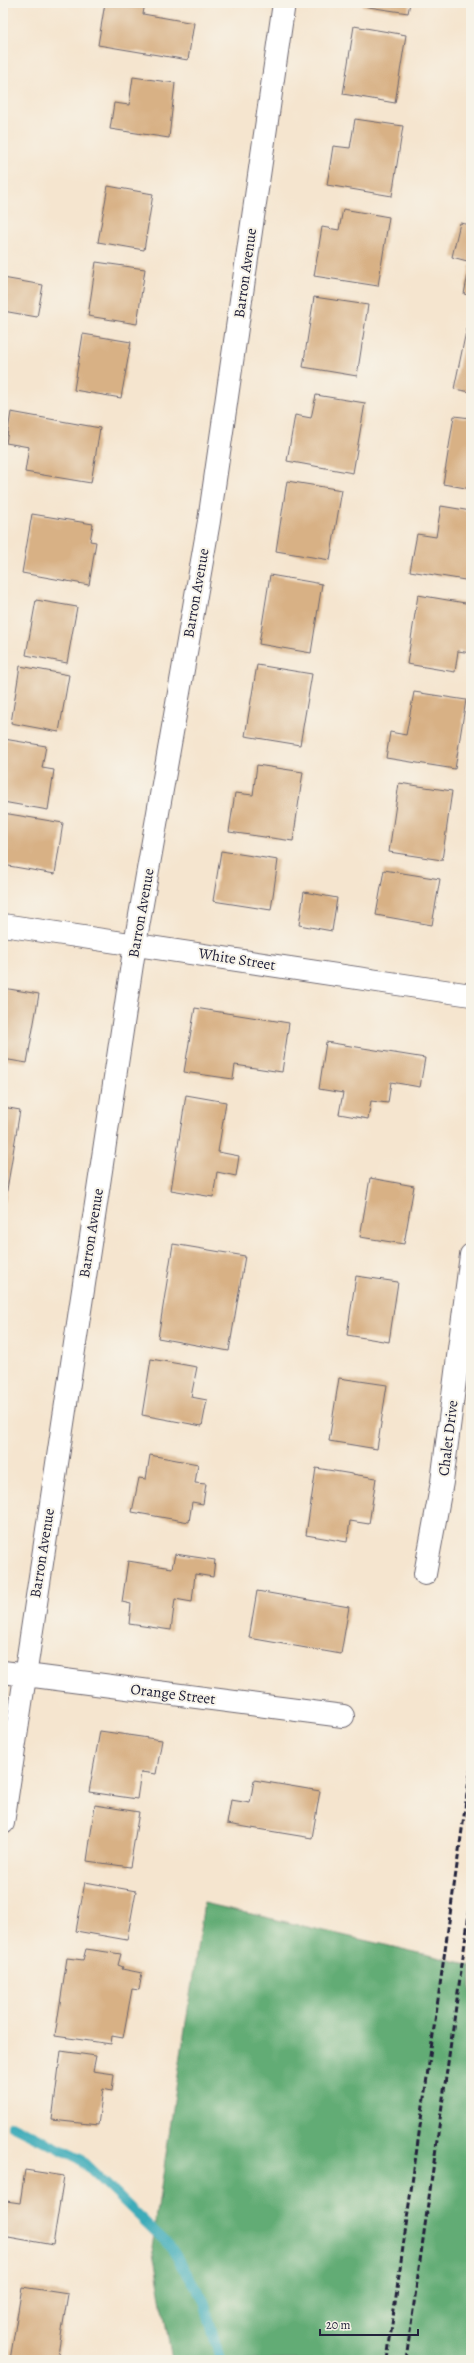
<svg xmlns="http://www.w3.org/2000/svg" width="474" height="2363" font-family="Alegreya,serif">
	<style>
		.forest { fill: #62ac74; stroke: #426758 }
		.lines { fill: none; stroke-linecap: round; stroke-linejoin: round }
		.stream { stroke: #3cacb9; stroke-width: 10 }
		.building { fill: #d8b185 }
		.minor-casing { stroke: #6c666f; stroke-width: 24 }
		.minor { stroke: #fff; stroke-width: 22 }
		.rail { stroke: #22223b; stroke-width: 3; stroke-dasharray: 6 3; stroke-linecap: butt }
		.labels { text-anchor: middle; stroke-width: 4; stroke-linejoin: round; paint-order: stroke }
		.street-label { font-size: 15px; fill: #22223b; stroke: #f7f3e8 }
	</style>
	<rect width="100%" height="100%" fill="#f7f3e8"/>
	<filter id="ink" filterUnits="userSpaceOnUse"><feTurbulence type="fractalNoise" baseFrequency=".025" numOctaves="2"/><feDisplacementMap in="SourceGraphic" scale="8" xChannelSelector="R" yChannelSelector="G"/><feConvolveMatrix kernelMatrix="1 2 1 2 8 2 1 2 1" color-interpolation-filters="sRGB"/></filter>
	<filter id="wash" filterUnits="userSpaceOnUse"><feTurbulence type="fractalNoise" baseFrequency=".012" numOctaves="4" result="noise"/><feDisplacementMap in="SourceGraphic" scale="16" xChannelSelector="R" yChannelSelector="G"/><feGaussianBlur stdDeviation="0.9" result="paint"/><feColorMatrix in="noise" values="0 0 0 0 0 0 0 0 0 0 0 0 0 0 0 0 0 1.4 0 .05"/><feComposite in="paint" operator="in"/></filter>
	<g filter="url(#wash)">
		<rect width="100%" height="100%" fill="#f5e5cf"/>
		<path class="forest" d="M204,1903L471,1965V2360H172L152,2247Z"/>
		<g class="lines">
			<path class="stream" d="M11,2125L80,2159L170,2246L204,2301L220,2360"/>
		</g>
		<g id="blocks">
			<path class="building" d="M105,3H145L143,14L194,23L188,60L98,45Z
				M363,3H410L408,13L362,6Z
				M354,26L406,35L395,103L343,94Z
				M133,77L175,83L169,138L110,129L114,103L129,105Z
				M355,119L403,126L392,196L327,185L333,146L350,148Z
				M108,186L153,194L144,250L98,242Z
				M343,209L389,217L378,286L314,276L322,227L339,230Z
				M460,223L471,225V262L452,257Z
				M96,262L145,269L137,324L88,316Z
				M470,265L471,266V296L464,294Z
				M3,278L43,285L37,317L3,311Z
				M314,297L368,305L357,376L303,367Z
				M468,322H471V392L454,389Z
				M83,334L131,342L121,398L74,390Z
				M316,395L365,403L353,473L287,461L295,415L311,418Z
				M11,412L100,428L91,483L25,472L29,447L6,443Z
				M454,416L471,418V489L443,484Z
				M287,481L342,490L330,560L276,551Z
				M441,506L471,511V581L410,571L417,534L436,537Z
				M32,514L93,524L90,541L96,542L89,585L22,573Z
				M270,575L322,584L311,653L259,644Z
				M418,595L471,604V653L458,651L455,672L407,664Z
				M36,600L77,607L67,663L26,655Z
				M257,665L312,674L300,745L245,736Z
				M20,666L69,675L59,732L11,723Z
				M414,692L466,700L455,769L386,758L390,732L406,735Z
				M4,739L46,746L42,768L54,770L48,810L3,802Z
				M257,765L303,772L293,841L229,832L235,793L253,795Z
				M399,783L452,791L442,860L389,852Z
				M3,813L63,823L55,874L3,865Z
				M221,851L278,860L271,910L213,901Z
				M384,870L440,879L432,925L376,915Z
				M304,892L337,898L332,931L299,925Z
				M3,988L39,994L27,1063L3,1059Z
				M195,1008L289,1023L282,1072L235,1065L233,1079L184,1072Z
				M326,1042L425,1058L420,1087L391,1082L388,1103L371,1101L368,1119L339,1114L343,1093L319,1089Z
				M186,1095L226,1102L218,1152L239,1156L236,1176L217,1172L213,1197L171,1190Z
				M3,1107L20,1110L5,1202H3Z
				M370,1178L414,1186L404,1244L360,1237Z
				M173,1244L245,1256L229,1351L158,1338Z
				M356,1276L398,1282L389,1342L347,1335Z
				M151,1359L197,1367L191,1397L207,1400L202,1426L142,1415Z
				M339,1378L387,1385L377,1449L329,1441Z
				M150,1455L198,1464L195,1483L206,1484L203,1504L192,1502L189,1522L132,1512L139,1478L146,1479Z
				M316,1468L376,1478L369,1524L350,1521L347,1542L306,1535Z
				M175,1554L215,1560L213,1577L195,1574L192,1602L175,1599L171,1630L129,1624L131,1604L122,1602L128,1561L172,1568Z
				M257,1591L349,1607L341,1654L249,1638Z
				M100,1731L162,1740L156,1774L141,1772L137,1799L89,1792Z
				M254,1780L320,1791L312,1838L227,1824L231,1800L250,1803Z
				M95,1805L139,1812L130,1867L87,1861Z
				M85,1882L136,1891L127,1940L76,1931Z
				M86,1949L121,1954L118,1965L123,1967L122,1969L142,1973L139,1990L132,1989L123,2038L112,2036L111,2044L55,2036L67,1958L83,1960Z
				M61,2051L96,2056L93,2071L114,2074L112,2091L103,2089L98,2125L52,2120Z
				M25,2170L64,2176L53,2245L3,2236L6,2201L20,2203Z
				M22,2287L68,2294L57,2360H10Z"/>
		</g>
	</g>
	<g filter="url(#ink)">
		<use href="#blocks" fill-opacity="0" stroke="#6c666f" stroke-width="1"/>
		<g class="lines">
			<defs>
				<path id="minor" d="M3,925L471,995
					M425,1574L442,1482L471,1255
					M3,1672L343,1716
					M3,1823L135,944L209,521L284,3"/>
			</defs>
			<use href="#minor" class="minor-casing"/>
			<use href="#minor" class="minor"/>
			<path class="rail" d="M387,2360L471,1766
				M406,2360L471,1900"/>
		</g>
	</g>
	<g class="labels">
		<g class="street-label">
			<text transform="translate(245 273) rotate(-82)" y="5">Barron Avenue</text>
			<text transform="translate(196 593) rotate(-80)" y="5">Barron Avenue</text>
			<text transform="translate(141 913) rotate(-80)" y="5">Barron Avenue</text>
			<text transform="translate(237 959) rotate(9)" y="5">White Street</text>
			<text transform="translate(91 1233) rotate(-81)" y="5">Barron Avenue</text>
			<text transform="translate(448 1438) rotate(-83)" y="5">Chalet Drive</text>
			<text transform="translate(42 1553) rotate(-81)" y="5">Barron Avenue</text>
			<text transform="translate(173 1694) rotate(7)" y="5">Orange Street</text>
		</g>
	</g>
	<rect width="474" height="2363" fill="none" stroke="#f7f3e8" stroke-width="16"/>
	<path d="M320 2329v6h98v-6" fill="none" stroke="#22223b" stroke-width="2"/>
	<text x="326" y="2329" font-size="12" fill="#22223b" stroke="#f7f3e8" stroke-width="3" paint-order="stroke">20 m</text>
</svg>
